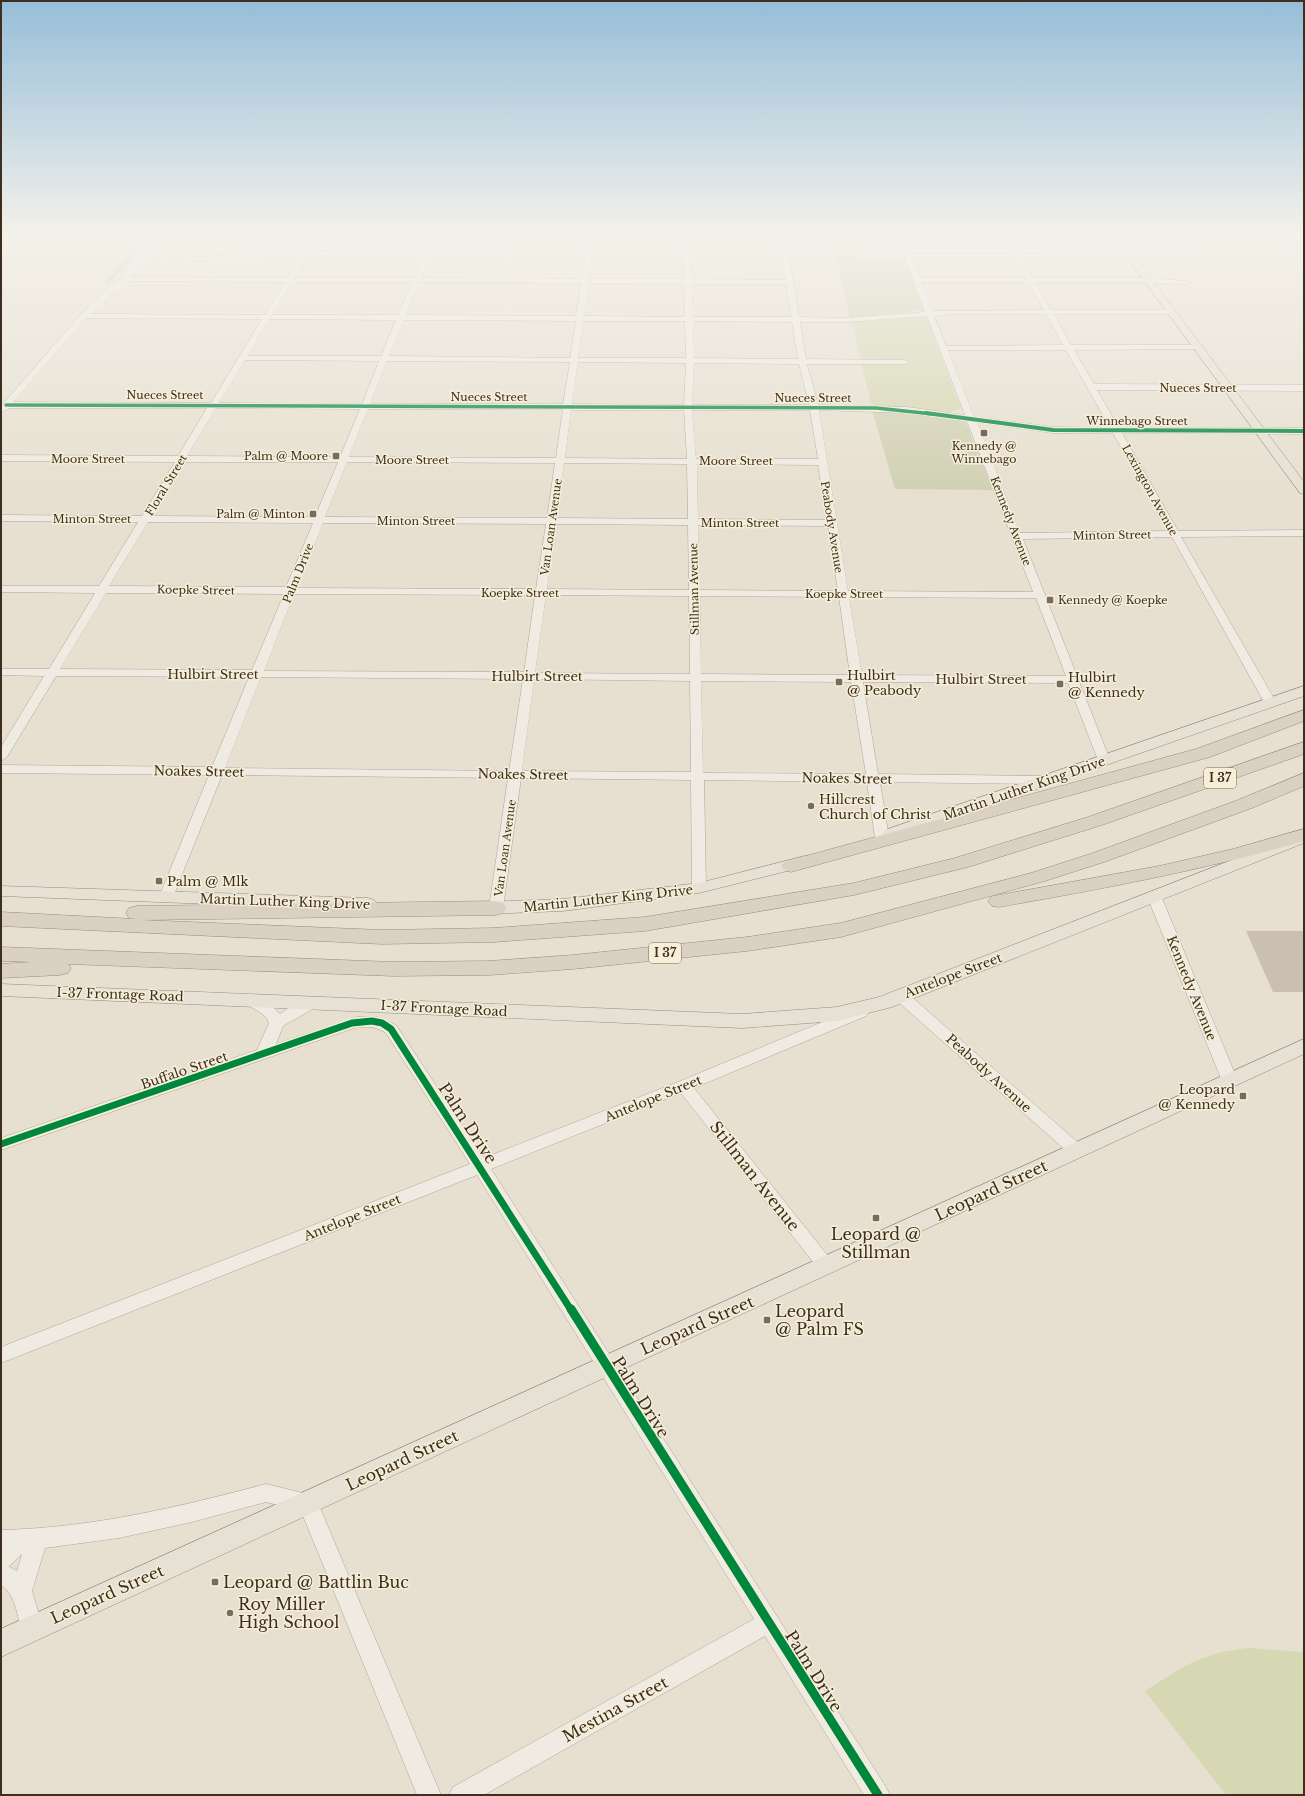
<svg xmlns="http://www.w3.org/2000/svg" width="1305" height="1796" font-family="'Libre Baskerville',serif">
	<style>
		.green { fill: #d6d7b3 }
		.cemetery { fill: #d1d1b3 }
		.water { fill: #bcccc2 }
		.building { fill: #cbbfb2 }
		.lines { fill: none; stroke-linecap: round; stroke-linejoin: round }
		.minor-casing { stroke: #ada599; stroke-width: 1 }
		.major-casing { stroke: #928b80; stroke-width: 1 }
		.highway-casing { stroke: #928b80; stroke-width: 1 }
		.minor { fill: #efebe3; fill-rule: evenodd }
		.major { fill: #e6e1d4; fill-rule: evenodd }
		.highway { fill: #dad1c2; fill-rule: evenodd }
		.rail { stroke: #afaaa2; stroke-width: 1.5; stroke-dasharray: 4 4; stroke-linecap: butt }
		.cycleway-far3-casing { stroke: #f7eed8; stroke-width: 5 }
		.cycleway-far2-casing { stroke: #f7eed8; stroke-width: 6 }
		.cycleway-far1-casing { stroke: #f7eed8; stroke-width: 10 }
		.cycleway-casing { stroke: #f7eed8; stroke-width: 12 }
		.cycleway-far3 { stroke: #00873e; stroke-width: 3.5 }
		.cycleway-far2 { stroke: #00873e; stroke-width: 4 }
		.cycleway-far1 { stroke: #00873e; stroke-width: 7 }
		.cycleway { stroke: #00873e; stroke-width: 9 }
		.poi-dot { fill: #786c5e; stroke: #f7eed8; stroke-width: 1.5 }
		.labels { text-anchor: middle; stroke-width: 3; stroke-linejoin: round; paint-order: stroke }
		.far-street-label { font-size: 11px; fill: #3d2e20; stroke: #f7eed8 }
		.far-poi-label { font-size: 11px; fill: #3d2e20; stroke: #f7eed8; text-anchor: end }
		.shield { fill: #f7eed8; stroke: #756857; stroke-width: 1 }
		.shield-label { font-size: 12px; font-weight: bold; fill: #3d2e20 }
		.street-label { font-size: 13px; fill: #3d2e20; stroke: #f7eed8 }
		.poi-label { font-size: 13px; fill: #3d2e20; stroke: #f7eed8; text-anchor: start }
		.near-street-label { font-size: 16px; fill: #3d2e20; stroke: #f7eed8 }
		.near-poi-label { font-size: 16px; fill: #3d2e20; stroke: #f7eed8; text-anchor: start }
	</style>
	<rect width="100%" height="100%" fill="#e7e0d1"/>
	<path class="green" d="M926,316L961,409L949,412L872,406L851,321Z
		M1248,1648L1304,1652V1795H1226L1145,1691C1184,1666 1201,1653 1248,1648Z"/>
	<path class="cemetery" d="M836,254H855L857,260H905L924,310L850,318Z
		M872,410L898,411L965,420L993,490L895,489Z"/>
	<path class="water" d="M138,237H151L142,245L130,263L108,284H105L126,257Z"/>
	<path class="building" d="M1246,931H1304V992H1273Z"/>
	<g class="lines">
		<defs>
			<path id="minor" d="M157,237H164L146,259L429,247L550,239H817L854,237L817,243H787L799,317L847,318L925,312L897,237H903L908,249H1009L1003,237H1009L1016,249L1197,250V252L1195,253H1019L1033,278H1148L1186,281L1190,283L1186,285L1148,282H1035L1051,310H1170L1174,312L1170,314H1054L1071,345H1198L1202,347L1198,349L1074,350L1094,384L1304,385V391L1097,390L1119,428H1304V434L1122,433L1178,531L1304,530V536L1181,537L1276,702L1270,706L1264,702L1172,537L1023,539L1110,760L1108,763H1100L1098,760L1068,683L863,682L878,774L1046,776L1052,780L1046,784L880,782L889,838L887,841H877L875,838L867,782L704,780L706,888L704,891H694L692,888L691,780L521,778L503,908L501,911H491L489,908L508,778L222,775L173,897L171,900H161L159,897L209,775L1,773V765L212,767L249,677L56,676L7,757L1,761V747L44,676L1,675V669H49L95,593L1,592V586H99L138,522L1,521V515L142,516L175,462L1,461V455L178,456L207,408H9L3,412L1,411V406L81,314L121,277ZM550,243H587L582,279L421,278L432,251ZM594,243H684V279H589ZM690,243H780L785,280L692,279ZM425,251L414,278H294L307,256ZM910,253H1012L1026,278H920ZM300,256L287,278L130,277L142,263ZM126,281L285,282L265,315L91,314ZM292,282H412L398,315H272ZM419,282L581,283L576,316L406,315ZM921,282H1028L1044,310L933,311ZM589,283L684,284L685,317L584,316ZM692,284H786L791,317H693ZM951,314H1046L1063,345L946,346L934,316ZM927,316L965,415L907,407L818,405L807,364H905L909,362L905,360L806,359L800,322H847ZM86,318L262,319L211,403L13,402ZM269,319L396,320L381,356H248ZM404,320L576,321L570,358L389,356ZM583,321H685L686,358H578ZM693,321L792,322L798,359L694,358ZM948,350H1066L1110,428L1053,427L974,417ZM245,360L379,361L362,404L219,403ZM387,361L570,362L563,404H370ZM578,362L686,363L684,405L572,404ZM694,363L799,364L809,405H692ZM216,408L360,409L340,457L187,456ZM368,409H563L556,458L349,457ZM571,410H684L687,459L565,458ZM692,410H810L818,459H696ZM819,410L907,413L967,421L1033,592L848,591ZM977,422L1053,433H1113L1168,531L1020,533ZM184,462H338L315,517L152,516ZM347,462L555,463L547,518L325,517ZM564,463L687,464L688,519L556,518ZM697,464L818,465L827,520L698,519ZM148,522L313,523L286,587L109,586ZM323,523L546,524L536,589L297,588ZM556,524L688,525L689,590L547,589ZM698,525L828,526L838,591L699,590ZM106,593L284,594L252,670L60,669ZM294,594L535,595L524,672L264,671ZM546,595L689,596L690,674L535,673ZM700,596L839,597L850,675L701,674ZM849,597L1036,598L1066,676L862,675ZM261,677L523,679L509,771L225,768ZM534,679L690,681L691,772L522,771ZM701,681L851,682L866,774L703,773Z
				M1154,892L1159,893L1161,896L1238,1081L1236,1085L1230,1087L1224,1085L1222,1081L1147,896L1149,893Z
				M901,991L906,992L1083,1147L1085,1151L1083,1155L1077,1157L1071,1155L896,1000L893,996L896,992Z
				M251,995L269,1003L280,1014C290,1007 306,995 318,998L321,1002L318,1006L283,1026L276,1044L357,1017H377L396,1025L484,1158L678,1082L856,1008L861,1007L866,1008L869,1012L866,1016L694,1088L832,1261L835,1266L832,1271L826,1273L820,1271L681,1093L491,1169L886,1787L890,1795H864L765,1636L484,1795H449L453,1787L754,1619L477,1175L1,1363V1347L470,1164L386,1033C375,1026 366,1026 354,1028L1,1150V1138L257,1050L269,1023C263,1009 250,1010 243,1000L246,996Z
				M266,1484L315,1496L441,1795H417L301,1511L266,1502L192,1522L119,1538L45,1548L32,1591L43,1628L40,1636L32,1639L24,1636C16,1617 18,1597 1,1585V1530C91,1528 179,1507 266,1484ZM22,1554L17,1571L8,1566H9Z"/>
			<path id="major" d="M1112,237H1120L1304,482V494L1300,493Z
				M1304,686V696L897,838L891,839L885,838L882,834L885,830Z
				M1304,832V843L892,1007L837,1021L742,1028L1,996V984L742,1014L837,1007L879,997Z
				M805,856L811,857L814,861L811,865L699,893L563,911L484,914L478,912L475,908L478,904L484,902L563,899L699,883Z
				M1,886L368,898L374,900L377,904L374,908L368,910L1,896Z
				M1304,1039V1054L1,1657V1629Z"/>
			<path id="highway" d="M1304,710V721L1210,757L798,870L791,872L784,870L781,866L784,862L1196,749Z
				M1304,742V754L1102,825L968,867L854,895L645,931L494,942L382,944L1,926V912L136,919L129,918L126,913L129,908L137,906L496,901L503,903L507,908L503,913L496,915L141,920L382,930L494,928L645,917L854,883L955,858L1088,817Z
				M1304,773V786L1252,808L1107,861L1045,881L841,937L747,951L573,969L489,975L394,976L68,964L71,968L68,973L60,975L1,978V964L32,962L1,961V947L394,962L489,961L573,955L747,937L841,923L1031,873L1093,853L1238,800Z
				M1304,829V841C1204,870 1102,889 999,907L992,906L988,901L992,896L999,895L1159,866L1233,849Z"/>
		</defs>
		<use href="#minor" class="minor-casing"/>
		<use href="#major" class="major-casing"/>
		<use href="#highway" class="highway-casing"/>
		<use href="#minor" class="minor"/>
		<use href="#major" class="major"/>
		<use href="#highway" class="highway"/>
		<path class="rail" d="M1,242L275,237"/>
		<defs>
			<path id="cycleway-far3" d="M6,405L876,408L933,414"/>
			<path id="cycleway-far2" d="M926,413L1053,430L1304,431"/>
			<path id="cycleway-far1" d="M1,1144L352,1023L372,1021L382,1023L391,1029L571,1310"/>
			<path id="cycleway" d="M571,1309L878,1795"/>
		</defs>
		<use href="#cycleway-far3" class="cycleway-far3-casing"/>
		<use href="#cycleway-far2" class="cycleway-far2-casing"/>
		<use href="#cycleway-far1" class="cycleway-far1-casing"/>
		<use href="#cycleway" class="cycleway-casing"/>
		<use href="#cycleway-far3" class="cycleway-far3"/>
		<use href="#cycleway-far2" class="cycleway-far2"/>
		<use href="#cycleway-far1" class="cycleway-far1"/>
		<use href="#cycleway" class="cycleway"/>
	</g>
	<linearGradient id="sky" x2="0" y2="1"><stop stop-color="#96bed9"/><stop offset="0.48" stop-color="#f4f1ea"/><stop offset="1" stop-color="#f4f1ea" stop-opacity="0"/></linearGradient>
	<rect width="1305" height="489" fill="url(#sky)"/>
	<g class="poi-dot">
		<rect x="980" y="429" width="8" height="8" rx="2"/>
		<rect x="332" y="452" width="8" height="8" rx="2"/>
		<rect x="309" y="510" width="8" height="8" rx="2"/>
		<rect x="1046" y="596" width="8" height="8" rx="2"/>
		<rect x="835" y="678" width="8" height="8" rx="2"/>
		<rect x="1056" y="680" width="8" height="8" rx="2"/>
		<circle cx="811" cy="806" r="4"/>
		<rect x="155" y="877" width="8" height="8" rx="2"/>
		<rect x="1239" y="1092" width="8" height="8" rx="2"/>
		<rect x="872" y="1214" width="8" height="8" rx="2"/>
		<rect x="763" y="1316" width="8" height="8" rx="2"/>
		<rect x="211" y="1578" width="8" height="8" rx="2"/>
		<circle cx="230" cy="1613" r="4"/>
	</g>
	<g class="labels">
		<g class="far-street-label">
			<text x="1198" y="392">Nueces Street</text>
			<text x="165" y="399">Nueces Street</text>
			<text x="489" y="401">Nueces Street</text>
			<text x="813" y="402">Nueces Street</text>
			<text x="1137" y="425">Winnebago Street</text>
			<text x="88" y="463">Moore Street</text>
			<text x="412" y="464">Moore Street</text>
			<text x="736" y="465">Moore Street</text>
			<text transform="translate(166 485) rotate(-59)" y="4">Floral Street</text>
			<text transform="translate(1150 490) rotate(61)" y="4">Lexington Avenue</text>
			<text x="92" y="523">Minton Street</text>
			<text x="416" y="525">Minton Street</text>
			<text transform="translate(1011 521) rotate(69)" y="4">Kennedy Avenue</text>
			<text x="740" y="527">Minton Street</text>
			<text transform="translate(551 527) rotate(-82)" y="4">Van Loan Avenue</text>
			<text transform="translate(832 527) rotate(81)" y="4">Peabody Avenue</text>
			<text transform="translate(1112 535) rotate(-1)" y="4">Minton Street</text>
			<text transform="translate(298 573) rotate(-68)" y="4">Palm Drive</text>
			<text transform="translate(694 589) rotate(-91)" y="4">Stillman Avenue</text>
			<text transform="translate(196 590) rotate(1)" y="4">Koepke Street</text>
			<text x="520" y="597">Koepke Street</text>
			<text x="844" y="598">Koepke Street</text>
			<text transform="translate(505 848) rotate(-82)" y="4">Van Loan Avenue</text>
		</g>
		<g class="far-poi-label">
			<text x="984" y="450" text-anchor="middle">Kennedy @<tspan x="984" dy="13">Winnebago</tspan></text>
			<text x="328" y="460">Palm @ Moore</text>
			<text x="305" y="518">Palm @ Minton</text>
			<text x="1058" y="604" text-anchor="start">Kennedy @ Koepke</text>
		</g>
		<g class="shield">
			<rect x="1204" y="768" width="32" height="20" rx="3"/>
			<rect x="649" y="943" width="32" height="20" rx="3"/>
		</g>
		<g class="shield-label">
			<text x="1220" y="782">I 37</text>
			<text x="665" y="957">I 37</text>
		</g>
		<g class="street-label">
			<text x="213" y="679">Hulbirt Street</text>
			<text x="537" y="681">Hulbirt Street</text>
			<text x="981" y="684">Hulbirt Street</text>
			<text transform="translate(199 771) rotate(1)" y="5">Noakes Street</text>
			<text transform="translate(523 774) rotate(1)" y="5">Noakes Street</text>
			<text transform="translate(847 778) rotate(1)" y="5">Noakes Street</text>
			<text transform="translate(1024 788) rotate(-19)" y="5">Martin Luther King Drive</text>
			<text transform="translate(608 898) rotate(-6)" y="5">Martin Luther King Drive</text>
			<text transform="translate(285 901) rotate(2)" y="5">Martin Luther King Drive</text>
			<text transform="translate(953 975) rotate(-21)" y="5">Antelope Street</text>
			<text transform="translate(1192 988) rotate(68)" y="5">Kennedy Avenue</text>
			<text transform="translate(120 994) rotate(2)" y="5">I-37 Frontage Road</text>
			<text transform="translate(444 1008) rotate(3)" y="5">I-37 Frontage Road</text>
			<text transform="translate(184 1070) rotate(-19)" y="5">Buffalo Street</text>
			<text transform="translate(989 1073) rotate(42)" y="5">Peabody Avenue</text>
			<text transform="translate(653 1098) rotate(-22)" y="5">Antelope Street</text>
			<text transform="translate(352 1217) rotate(-22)" y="5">Antelope Street</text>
		</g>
		<g class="poi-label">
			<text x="847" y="680">Hulbirt<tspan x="847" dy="15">@ Peabody</tspan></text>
			<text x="1068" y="682">Hulbirt<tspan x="1068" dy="15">@ Kennedy</tspan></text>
			<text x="819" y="804">Hillcrest<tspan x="819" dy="15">Church of Christ</tspan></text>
			<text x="167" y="886">Palm @ Mlk</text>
			<text x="1235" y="1094" text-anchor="end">Leopard<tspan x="1235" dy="15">@ Kennedy</tspan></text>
		</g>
		<g class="near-street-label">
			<text transform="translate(468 1123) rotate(57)" y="6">Palm Drive</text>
			<text transform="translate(755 1176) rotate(52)" y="6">Stillman Avenue</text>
			<text transform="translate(991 1190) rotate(-25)" y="6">Leopard Street</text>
			<text transform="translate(697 1325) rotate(-24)" y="6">Leopard Street</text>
			<text transform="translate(641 1397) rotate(58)" y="6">Palm Drive</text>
			<text transform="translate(402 1460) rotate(-25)" y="6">Leopard Street</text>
			<text transform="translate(107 1594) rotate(-24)" y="6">Leopard Street</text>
			<text transform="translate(814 1671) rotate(58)" y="6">Palm Drive</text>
			<text transform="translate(615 1709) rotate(-29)" y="6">Mestina Street</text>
		</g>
		<g class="near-poi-label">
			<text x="876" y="1240" text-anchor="middle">Leopard @<tspan x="876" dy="18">Stillman</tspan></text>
			<text x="775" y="1317">Leopard<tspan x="775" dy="18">@ Palm FS</tspan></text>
			<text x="223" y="1588">Leopard @ Battlin Buc</text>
			<text x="238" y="1610">Roy Miller<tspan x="238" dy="18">High School</tspan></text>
		</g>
	</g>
	<rect width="1305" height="1796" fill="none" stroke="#3d2e20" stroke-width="4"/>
</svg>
